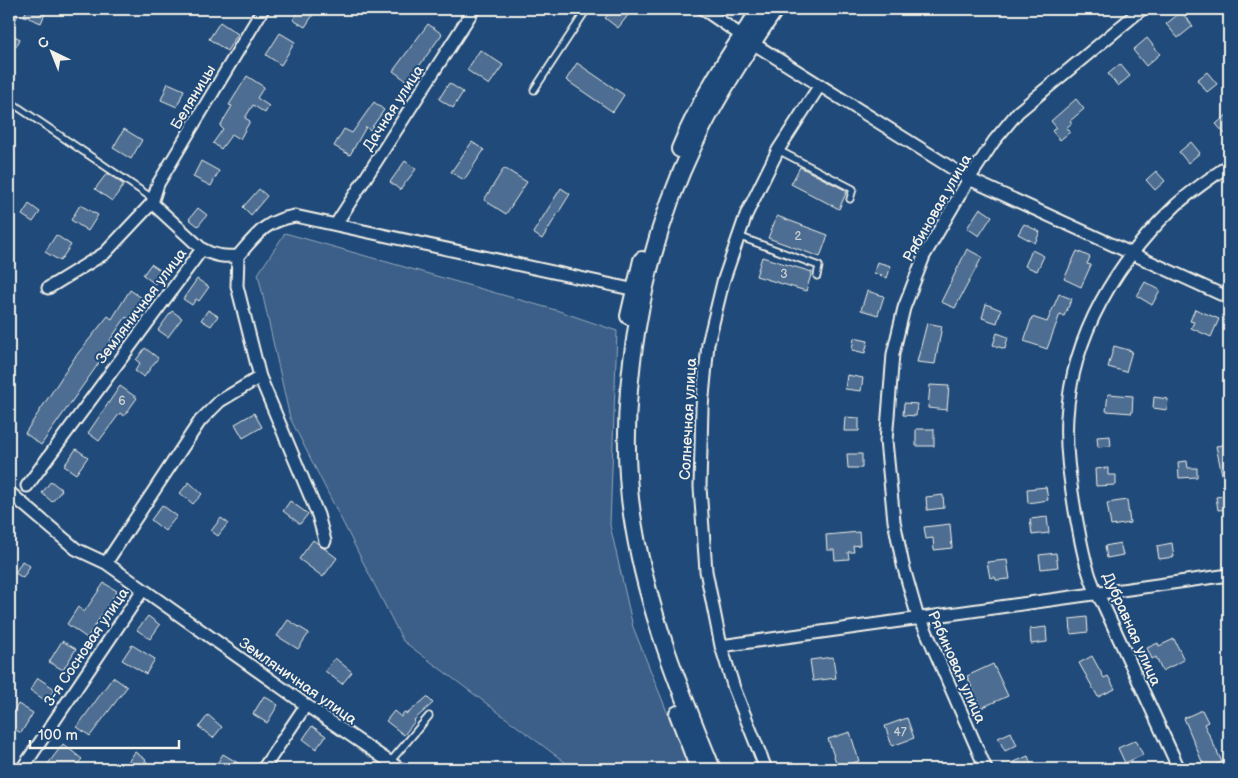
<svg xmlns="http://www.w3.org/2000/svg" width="1238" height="778" font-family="'Balsamiq Sans',sans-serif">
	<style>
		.green { fill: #3a5f88; stroke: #97a8b8 }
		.building { fill: #4d6e92; stroke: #f4f1e8 }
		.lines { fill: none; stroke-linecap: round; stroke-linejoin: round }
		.service-casing { stroke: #f4f1e8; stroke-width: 9 }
		.minor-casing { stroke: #f4f1e8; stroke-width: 15 }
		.secondary-casing { stroke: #f4f1e8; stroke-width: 20 }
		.service { stroke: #1f4a7a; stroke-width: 5.5 }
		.minor { stroke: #1f4a7a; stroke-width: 11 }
		.secondary { stroke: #1f4a7a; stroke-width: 16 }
		.labels { text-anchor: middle; stroke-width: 4; stroke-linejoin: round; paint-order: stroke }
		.number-label { font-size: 12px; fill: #cad0d2 }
		.street-label { font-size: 15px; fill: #f4f1e8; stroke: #1f4a7a }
	</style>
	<rect width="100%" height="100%" fill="#1f4a7a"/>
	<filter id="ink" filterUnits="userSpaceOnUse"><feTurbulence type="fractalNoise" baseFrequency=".02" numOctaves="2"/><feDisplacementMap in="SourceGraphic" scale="10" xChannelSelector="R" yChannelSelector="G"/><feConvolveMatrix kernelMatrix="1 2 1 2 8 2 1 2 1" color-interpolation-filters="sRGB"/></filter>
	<g filter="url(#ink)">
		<path class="green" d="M285,233L559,311L617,331L610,525L633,627L690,769H574L403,641L290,418L258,274Z"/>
		<path class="building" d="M27,9H47L41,23L24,16Z
			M300,9H317L305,27L293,20Z
			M613,9H633L618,28L605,18Z
			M9,11L18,15L9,33L20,39L16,47L9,44Z
			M1181,12L1193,26L1178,38L1166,24Z
			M220,22L238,34L227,51L209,39Z
			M428,24L442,34L408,82L393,71Z
			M280,33L295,42L281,65L266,55Z
			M1147,38L1160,54L1146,66L1133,50Z
			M480,50L503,65L489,85L467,70Z
			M577,63L624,95L613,112L566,80Z
			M1120,64L1130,76L1118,86L1108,74Z
			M1207,72L1217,84L1207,92L1197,80Z
			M247,76L264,87L257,98L269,106L265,113L253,105L245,118L250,121L240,139L232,134L221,149L213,143L223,129L220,126L232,106L229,105Z
			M168,83L184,90L177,107L161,100Z
			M449,83L463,92L453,108L439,99Z
			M1076,99L1084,109L1070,121L1072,123L1066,128L1070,132L1060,140L1052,131L1056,127L1051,121Z
			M374,102L384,110L370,130L366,127L350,155L334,146L344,129L352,133Z
			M1229,113V131L1225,134L1216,124Z
			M124,129L142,140L131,159L113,148Z
			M472,142L484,150L464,180L451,172Z
			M1191,142L1200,153L1188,163L1179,152Z
			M201,161L219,171L211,186L193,177Z
			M405,161L416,169L400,190L390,182Z
			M800,167L847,191L839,209L791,184Z
			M504,168L527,182L506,214L484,200Z
			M1156,171L1165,181L1155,190L1146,180Z
			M107,173L124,185L112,201L95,189Z
			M561,188L570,194L542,239L533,233Z
			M259,189L267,196L251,215L243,207Z
			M29,204L40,212L33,222L22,215Z
			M80,205L98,215L88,231L71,220Z
			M198,208L207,215L198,226L189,219Z
			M980,208L992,216L979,236L967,228Z
			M777,216L828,235L820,257L768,238Z
			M1024,224L1040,232L1035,243L1018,234Z
			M56,235L71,245L60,261L45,252Z
			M967,249L982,257L955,308L941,302Z
			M1032,250L1044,256L1037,271L1025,266Z
			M1077,251L1090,257L1087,264L1091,265L1081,287L1064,279Z
			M762,257L812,272L806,291L756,276Z
			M877,262L891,266L887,278L874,273Z
			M151,264L163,272L155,284L143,275Z
			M197,279L209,287L199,301L196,299L192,305L183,299Z
			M1145,282L1160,290L1152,305L1137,296Z
			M130,290L142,298L129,319L126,317L110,340L113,343L41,445L25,433L75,357L108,316L112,319Z
			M867,291L884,296L878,315L861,310Z
			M1059,294L1072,299L1064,316L1060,314L1047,349L1024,341L1032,317L1047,322Z
			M986,304L1001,310L997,323L982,318Z
			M1195,309L1219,319L1211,337L1191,328L1194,322L1190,321Z
			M208,310L218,316L211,326L201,320Z
			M172,311L182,318L168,337L158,330Z
			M927,323L942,326L935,364L917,362Z
			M997,333L1008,337L1005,349L993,345Z
			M854,338L868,341L865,353L852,350Z
			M1114,346L1132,351L1126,372L1108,367Z
			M145,348L158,358L144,377L135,371L140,363L136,360Z
			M847,375L863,378L861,391L845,389Z
			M930,385L949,386L947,410L928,408Z
			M120,386L137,398L124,416L120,413L99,441L88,433Z
			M1108,394L1133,396L1132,413L1106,411Z
			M1154,397L1168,399L1167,410L1153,408Z
			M904,403L917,404L916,416L903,415Z
			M254,413L262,427L243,438L235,424Z
			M845,417L859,418V431H844Z
			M916,429H934V446H916Z
			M1110,436L1111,446L1098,447L1097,437Z
			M1229,444V483L1224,484L1216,446Z
			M76,449L88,457L76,474L64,466Z
			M847,454H862V468H848Z
			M1187,461L1188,468H1197V477L1179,478L1178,462Z
			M1108,468V475H1116V485L1096,486L1095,469Z
			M51,481L62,490L52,502L42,493Z
			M189,482L202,494L193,504L180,493Z
			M1046,487L1048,500L1028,503L1027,489Z
			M943,495L944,508L927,510L926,497Z
			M1229,495V509L1218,510L1216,497Z
			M1127,500L1130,523L1111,526L1107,503Z
			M290,501L308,514L300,524L283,511Z
			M162,505L177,516L165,531L151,520Z
			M1047,517L1049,533L1032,535L1030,519Z
			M221,518L228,523L218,536L211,531Z
			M950,524L952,548L934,550L933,538L926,539L924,527Z
			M859,532L860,545L853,546L854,552H848L849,559L835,560L834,550H827L826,535Z
			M313,540L337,558L323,577L299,559Z
			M1120,543L1123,555L1107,558L1105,546Z
			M1172,543L1174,557L1159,559L1157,546Z
			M1056,553L1058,567L1041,569L1039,555Z
			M1007,560L1010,579L996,580L995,577L990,578L987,562Z
			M22,561L30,566L23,578L15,573Z
			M104,583L117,591L87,638L67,624L78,607L84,612Z
			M148,616L160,625L150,639L137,630Z
			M1087,617L1088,632L1071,634L1070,619Z
			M288,620L309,633L298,649L277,636Z
			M1046,627L1047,642L1031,644L1030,629Z
			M1174,639L1184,660L1162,671L1156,657L1152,659L1147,648L1158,643L1159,646Z
			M62,641L76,649L63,670L49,662Z
			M132,645L155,659L146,674L122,660Z
			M1092,656L1104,678L1108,676L1115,689L1098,697L1079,663Z
			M833,657L836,678L813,681L810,660Z
			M335,658L352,672L342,684L325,671Z
			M993,664L1008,696L981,708L967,676Z
			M113,677L127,687L90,736L77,727Z
			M38,678L55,689L46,701L30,690Z
			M264,696L278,705L267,723L253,714Z
			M427,697L433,703L414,720L415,721L404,735L386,721L394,711L401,717L404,712L407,714Z
			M18,704L33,713L21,733L9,726V719Z
			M1202,710L1208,722L1204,724L1222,762L1205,769L1184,718Z
			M208,715L222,727L213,738L199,727Z
			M907,718L914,738L892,746L885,726Z
			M312,726L326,736L316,749L303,739Z
			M850,732L859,761L838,768L828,739Z
			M1011,732L1017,745L1005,751L998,738Z
			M1136,740L1143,755L1125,763L1118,748Z
			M63,744L82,759L73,769H44Z
			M135,752L146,760L139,769H133L126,765Z
			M223,754L248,769H222L216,765Z
			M1028,756L1033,769H1014L1012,763Z"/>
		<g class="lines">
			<defs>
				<path id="service" d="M534,90L587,9
					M9,101L152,198
					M778,150L853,189L850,199
					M738,236L819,266L817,276
					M390,762L429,716"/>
				<path id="minor" d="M703,9L751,42L969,179L1229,298
					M336,224L474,9
					M238,256C257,234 265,221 295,216L640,291
					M238,256C224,257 214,256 202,249L152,203L158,184L263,9
					M238,256L237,286L260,377L318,515L325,541
					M48,288L105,253L152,203
					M27,486L202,249
					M9,492L76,549L106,563L306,705L400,769
					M106,563L200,421L220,401L260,377
					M721,646L1229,575
					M22,769L142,591
					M263,769L306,705
					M766,769L734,688L721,646L706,571L700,487L702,407L708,344L723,282L746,215L778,150L820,85
					M986,769L923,624L918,618L903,565L894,521L886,441L893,354L904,308L924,256L969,179L994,141L1018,112L1142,9
					M1179,769L1103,604C1086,578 1081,542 1075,511C1070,480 1065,448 1067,417C1072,335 1117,261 1175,206C1191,191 1211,178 1229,165"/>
				<path id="secondary" d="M680,149C700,99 730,53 761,9
					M629,316L642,260
					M678,714L699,769
					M712,769C680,690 648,611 634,527C613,405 641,255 694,144C717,96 745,52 775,9"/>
			</defs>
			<use href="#service" class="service-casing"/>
			<use href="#minor" class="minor-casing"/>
			<use href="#secondary" class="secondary-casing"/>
			<use href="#service" class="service"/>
			<use href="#minor" class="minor"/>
			<use href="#secondary" class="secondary"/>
		</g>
	</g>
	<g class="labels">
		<g class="number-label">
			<text x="798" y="240">2</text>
			<text x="784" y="278">3</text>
			<text x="122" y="405">6</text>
			<text x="900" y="736">47</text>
		</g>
		<g class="street-label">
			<text transform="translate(193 97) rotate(-59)" y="5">Беляницы</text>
			<text transform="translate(393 108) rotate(-57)" y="5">Дачная улица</text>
			<text transform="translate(937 208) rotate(-60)" y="5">Рябиновая улица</text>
			<text transform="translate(141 306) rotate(-53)" y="5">Земляничная улица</text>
			<text transform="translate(688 419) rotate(-87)" y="5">Солнечная улица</text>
			<text transform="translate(1132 629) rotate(66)" y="5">Дубравная улица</text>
			<text transform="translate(86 647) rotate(-56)" y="5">3-я Сосновая улица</text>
			<text transform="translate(957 667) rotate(66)" y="5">Рябиновая улица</text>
			<text transform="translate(298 681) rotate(35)" y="5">Земляничная улица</text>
		</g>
	</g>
	<rect width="1238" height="778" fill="none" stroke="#1f4a7a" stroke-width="30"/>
	<rect x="15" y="15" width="1208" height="748" fill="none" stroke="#f4f1e8" stroke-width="2" filter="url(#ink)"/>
	<g transform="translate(52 52) rotate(317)" stroke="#1f4a7a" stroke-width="4" paint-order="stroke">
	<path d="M0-4L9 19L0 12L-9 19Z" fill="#f4f1e8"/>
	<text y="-8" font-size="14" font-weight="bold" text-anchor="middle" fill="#f4f1e8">С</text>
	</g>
	<path d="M30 740v8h149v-8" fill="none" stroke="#f4f1e8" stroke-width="2.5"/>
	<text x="38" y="740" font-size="15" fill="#f4f1e8" stroke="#1f4a7a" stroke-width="4" paint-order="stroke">100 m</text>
</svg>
